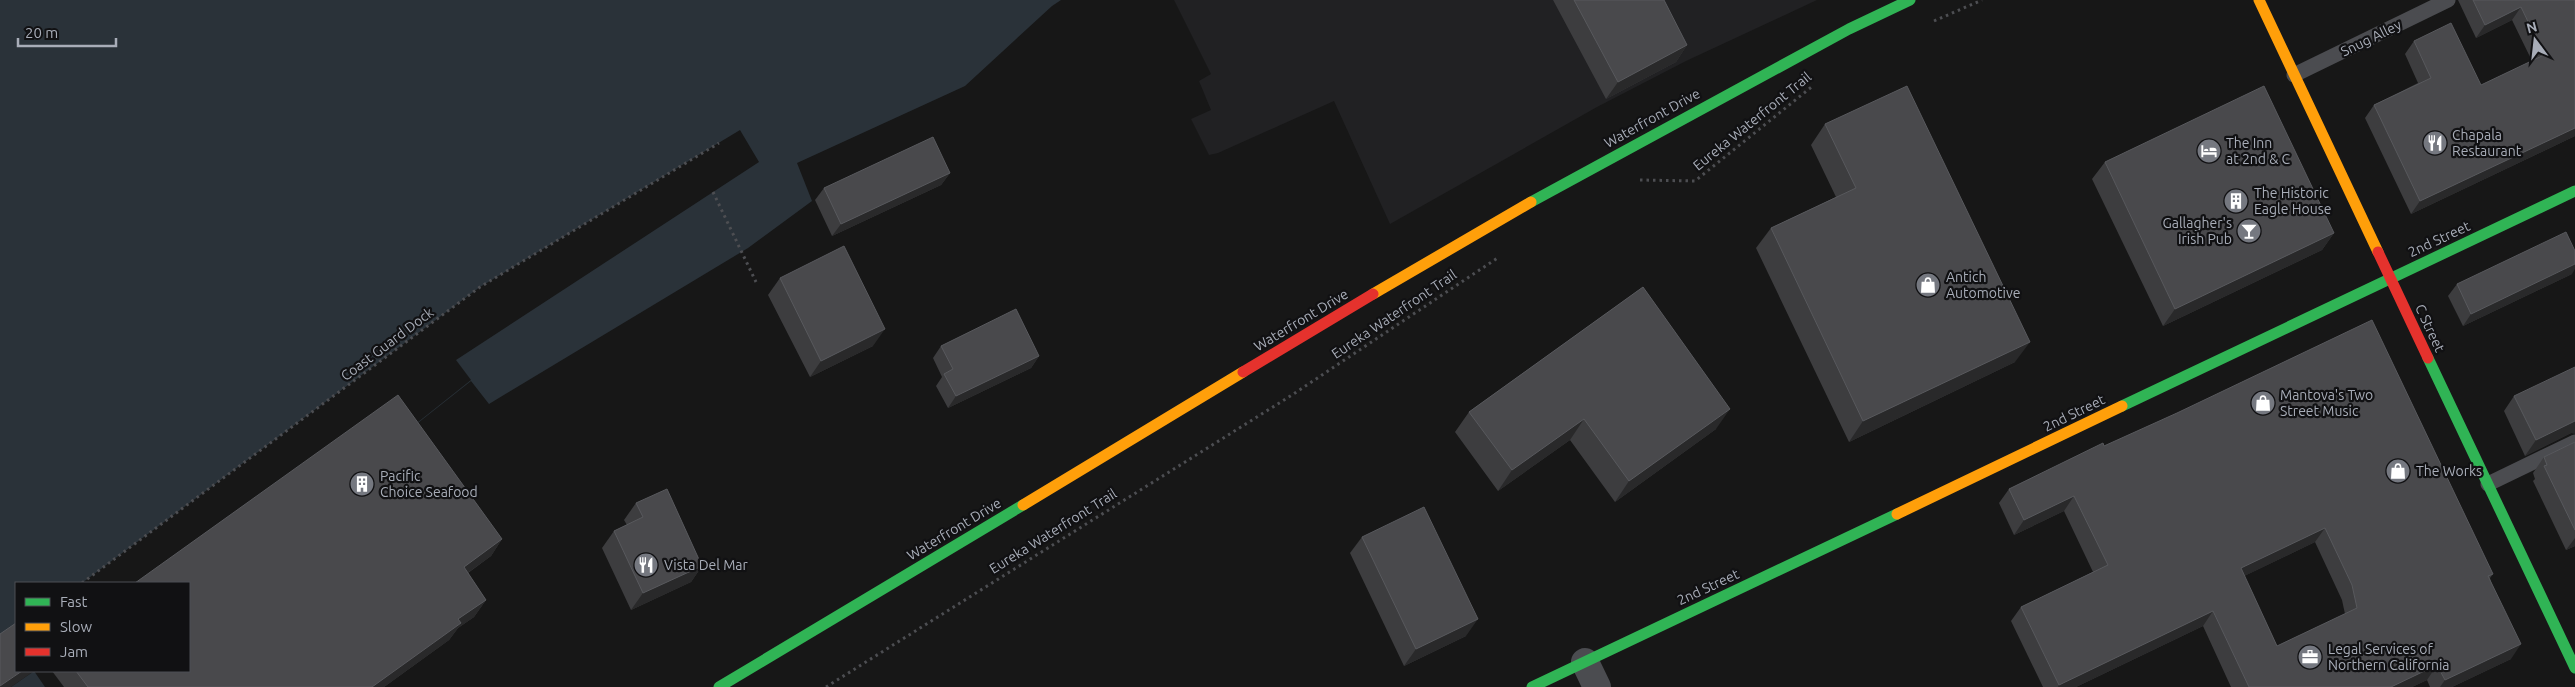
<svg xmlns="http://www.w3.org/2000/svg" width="2575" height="687" font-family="Ubuntu,sans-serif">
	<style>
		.built { fill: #212123 }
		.water { fill: #2a3239 }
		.pier { fill: #171717 }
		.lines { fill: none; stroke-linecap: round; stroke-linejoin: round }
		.path { stroke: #4d4e52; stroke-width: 3; stroke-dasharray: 2.5 4; stroke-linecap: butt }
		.lane { stroke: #4b4c50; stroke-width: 15 }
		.street { stroke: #4b4c50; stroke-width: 28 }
		.fast { stroke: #30b455; stroke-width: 11 }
		.slow { stroke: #ff9f0a; stroke-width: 11 }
		.jam { stroke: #e5322d; stroke-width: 11 }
		.wall { fill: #3d3d3f; fill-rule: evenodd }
		.shaded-wall { fill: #29292a }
		.building { fill: #49494c; stroke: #58595d; fill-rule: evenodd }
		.labels { text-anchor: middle; stroke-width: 4.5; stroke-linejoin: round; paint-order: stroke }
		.street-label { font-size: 14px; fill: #a8adb8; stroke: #111113 }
		.poi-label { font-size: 14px; fill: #a8adb8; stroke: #111113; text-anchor: start }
	</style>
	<rect width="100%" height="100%" fill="#171717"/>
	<path class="built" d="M1174,0H1817L1686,61L1597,107L1390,224L1334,101L1218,153L1209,155L1191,119L1211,110L1199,81L1211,74Z"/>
	<path class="water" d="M0,0H1061L1052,6L965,86L797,163L812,201L748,248L489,404L471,381L189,604V583H16V671H104L84,687H0Z"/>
	<path class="pier" d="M740,130L759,162L456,360L471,380L189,604V583H82L480,287Z
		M16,671H104L84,687H45L34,671L11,687H0Z"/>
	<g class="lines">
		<path class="path" d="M1934,21L1982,0
			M1640,180L1695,181L1814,85
			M713,192L756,282
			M82,583L480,287L719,143
			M826,687L1292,395L1499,257"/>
		<path class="lane" d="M2294,75L2448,0
			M2488,484L2575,442"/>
		<path class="street" d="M1585,662L1597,687"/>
		<path class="fast" d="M1531,202L1849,29L1910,0
			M2428,358L2575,668
			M2122,406L2575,191
			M719,687L1023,505
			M1532,687L1897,514"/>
		<path class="slow" d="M2259,0L2378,252
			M1373,294L1531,202
			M1023,505L1243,372
			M1897,514L2122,406"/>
		<path class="jam" d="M2378,252L2428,358
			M1243,372L1373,294"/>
	</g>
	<path class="wall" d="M1553,0H1664L1687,45L1676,62L1606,99Z
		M2458,0H2575V136L2411,214L2365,118L2374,105L2418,83L2405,54L2414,41L2481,85L2532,61L2512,20L2476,38Z
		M1825,124L2015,362L1849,442L1756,248L1771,228L1836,197L1811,145Z
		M2105,162L2334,233L2322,250L2163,326L2092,179Z
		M950,173L941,185L832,236L815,200L824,188Z
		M2572,274L2463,326L2448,296L2457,284Z
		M780,278L873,346L810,377L768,295Z
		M1643,287L1716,429L1615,502L1570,440L1498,491L1455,432L1469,412Z
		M941,346L1039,356L1031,368L948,408L936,386L942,377L933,358Z
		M2514,396L2571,433L2525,456L2504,411Z
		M2575,442V546L2566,550L2533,481L2535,479L2533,473L2544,457Z
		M2104,446L2493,574L2490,578L2511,659L2452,687H2430L2427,680L2412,687H2231L2203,626L2076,687H2043L2011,621L2021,607L2093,572L2064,511L2014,535L1999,503L2009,489ZM2315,542L2342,600L2345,614L2277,646L2244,576Z
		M636,503L702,566L691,582L631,610L602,548L614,531L627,525L624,520Z
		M1362,537L1466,636L1404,666L1350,553Z
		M502,539L491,556L468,573L486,600L474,617L458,628L449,640L384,687H64L52,671H189Z"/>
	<path class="shaded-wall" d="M2521,7L2512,20L2476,38L2485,25Z
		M1687,45L1676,62L1606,99L1618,82Z
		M2575,128V136L2411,214L2420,201Z
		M950,173L941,185L832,236L841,224Z
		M2334,233L2322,250L2163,326L2175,309Z
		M2575,264V269L2572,274L2463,326L2471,314Z
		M885,329L873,346L810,377L821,361Z
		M2030,342L2015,362L1849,442L1863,421Z
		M1039,356L1031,368L948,408L956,396Z
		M1730,409L1716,429L1615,502L1629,481Z
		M1584,419L1570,440L1498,491L1512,470Z
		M2575,421V434L2571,433L2525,456L2536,440Z
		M2074,496L2064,511L2014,535L2024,520Z
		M2325,528L2315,542L2230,583L2241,568Z
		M2575,538V546L2566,550Z
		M502,539L491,556L452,584L464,567Z
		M702,566L691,582L631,610L643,593Z
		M486,600L474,617L458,628L449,640L384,687H372L458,619Z
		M2213,611L2203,626L2076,687H2058L2059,685Z
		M1478,619L1466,636L1404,666L1416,649Z
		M2521,644L2511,659L2452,687H2440L2445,680Z
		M2437,665L2427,680L2412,687H2391Z
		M22,671H34L11,687H0V686Z"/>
	<path class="building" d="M1574,0H1664L1687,45L1618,82Z
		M2473,0H2575V128L2420,201L2374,105L2431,78L2414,41L2451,23L2481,85L2544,55L2521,7L2485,25Z
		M1907,86L2030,342L1863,421L1771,228L1856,188L1825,124Z
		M2264,86L2334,233L2175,309L2105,162Z
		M933,137L950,173L841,224L824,188Z
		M2566,232L2575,251V264L2471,314L2457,284Z
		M844,246L885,329L821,361L780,278Z
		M1643,287L1730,409L1629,481L1584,419L1512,470L1469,412Z
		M1016,309L1039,356L956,396L944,374L953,369L941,346Z
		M2372,320L2493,574L2488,576L2521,644L2445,680L2437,665L2391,687H2249L2213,611L2059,685L2021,607L2108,565L2074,496L2024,520L2009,489L2103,443L2104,446L2177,413ZM2325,528L2352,585L2357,608L2277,646L2241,568Z
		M2575,367V421L2536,440L2514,396Z
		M398,395L502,539L464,567L486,600L458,619L461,623L372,687H88L76,671H189V583H135Z
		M2575,442V530L2544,466L2547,465L2544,457Z
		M667,489L702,566L643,593L614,531L643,517L636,503Z
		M1424,507L1478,619L1416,649L1362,537Z
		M16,623V671H22L0,686V634Z"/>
	<defs>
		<symbol id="restaurant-disc" viewBox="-11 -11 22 22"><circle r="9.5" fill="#757880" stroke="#111113"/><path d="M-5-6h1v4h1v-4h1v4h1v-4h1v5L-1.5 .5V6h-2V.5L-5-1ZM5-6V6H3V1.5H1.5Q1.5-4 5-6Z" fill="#fff"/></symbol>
		<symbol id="hotel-disc" viewBox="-11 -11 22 22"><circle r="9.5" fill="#757880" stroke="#111113"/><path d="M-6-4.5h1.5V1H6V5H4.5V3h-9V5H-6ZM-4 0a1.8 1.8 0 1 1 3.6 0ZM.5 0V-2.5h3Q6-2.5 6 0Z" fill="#fff"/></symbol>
		<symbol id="building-disc" viewBox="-11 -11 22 22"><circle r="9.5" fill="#757880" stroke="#111113"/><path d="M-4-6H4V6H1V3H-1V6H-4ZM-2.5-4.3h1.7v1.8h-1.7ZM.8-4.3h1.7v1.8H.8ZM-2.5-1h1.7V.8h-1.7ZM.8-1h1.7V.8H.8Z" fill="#fff"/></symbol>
		<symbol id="bar-disc" viewBox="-11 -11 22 22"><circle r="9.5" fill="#757880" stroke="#111113"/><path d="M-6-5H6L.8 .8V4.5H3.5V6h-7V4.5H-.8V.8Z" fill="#fff"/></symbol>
		<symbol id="shop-disc" viewBox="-11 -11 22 22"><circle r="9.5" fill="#757880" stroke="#111113"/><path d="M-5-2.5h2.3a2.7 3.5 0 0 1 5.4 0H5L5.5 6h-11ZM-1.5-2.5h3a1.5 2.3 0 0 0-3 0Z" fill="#fff"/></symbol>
		<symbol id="office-disc" viewBox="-11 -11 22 22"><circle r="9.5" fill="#757880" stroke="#111113"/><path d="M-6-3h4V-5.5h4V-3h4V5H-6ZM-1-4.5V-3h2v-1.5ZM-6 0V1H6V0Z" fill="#fff"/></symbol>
	</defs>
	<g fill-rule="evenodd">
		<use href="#restaurant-disc" x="2421" y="129" width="28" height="28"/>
		<use href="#hotel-disc" x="2195" y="137" width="28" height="28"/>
		<use href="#building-disc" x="2222" y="187" width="28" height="28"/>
		<use href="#bar-disc" x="2235" y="217" width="28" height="28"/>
		<use href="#shop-disc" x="1914" y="271" width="28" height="28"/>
		<use href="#shop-disc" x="2249" y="389" width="28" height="28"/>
		<use href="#shop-disc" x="2384" y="457" width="28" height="28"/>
		<use href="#building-disc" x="348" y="470" width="28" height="28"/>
		<use href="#restaurant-disc" x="632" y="551" width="28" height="28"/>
		<use href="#office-disc" x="2296" y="643" width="28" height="28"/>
	</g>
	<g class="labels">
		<g class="street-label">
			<text transform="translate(2371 38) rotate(-26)" y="5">Snug Alley</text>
			<text transform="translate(1652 118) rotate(-29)" y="5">Waterfront Drive</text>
			<text transform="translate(1752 121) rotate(-39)" y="5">Eureka Waterfront Trail</text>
			<text transform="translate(2439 239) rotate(-25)" y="5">2nd Street</text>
			<text transform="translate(1394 314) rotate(-34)" y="5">Eureka Waterfront Trail</text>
			<text transform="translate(1301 320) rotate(-31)" y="5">Waterfront Drive</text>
			<text transform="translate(2430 328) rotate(65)" y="5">C Street</text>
			<text transform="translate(387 344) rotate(-37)" y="5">Coast Guard Dock</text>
			<text transform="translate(2074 413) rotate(-26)" y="5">2nd Street</text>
			<text transform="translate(954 529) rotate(-31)" y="5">Waterfront Drive</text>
			<text transform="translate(1053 531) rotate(-32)" y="5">Eureka Waterfront Trail</text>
			<text transform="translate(1708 587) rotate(-25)" y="5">2nd Street</text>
		</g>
		<g class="poi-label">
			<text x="2452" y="140">Chapala<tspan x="2452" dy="16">Restaurant</tspan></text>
			<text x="2226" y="148">The Inn<tspan x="2226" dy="16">at 2nd &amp; C</tspan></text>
			<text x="2254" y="198">The Historic<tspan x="2254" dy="16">Eagle House</tspan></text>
			<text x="2232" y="228" text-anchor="end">Gallagher's<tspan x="2232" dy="16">Irish Pub</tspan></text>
			<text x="1946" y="282">Antich<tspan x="1946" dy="16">Automotive</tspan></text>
			<text x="2280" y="400">Mantova's Two<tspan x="2280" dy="16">Street Music</tspan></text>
			<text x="2416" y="476">The Works</text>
			<text x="380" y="481">Pacific<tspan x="380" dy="16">Choice Seafood</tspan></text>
			<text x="664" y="570">Vista Del Mar</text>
			<text x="2328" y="654">Legal Services of<tspan x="2328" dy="16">Northern California</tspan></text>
		</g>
	</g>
	<rect x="15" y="582" width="175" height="90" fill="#111113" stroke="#4d4f55"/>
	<rect x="25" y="598" width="25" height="8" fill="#30b455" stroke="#4d4f55"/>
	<text x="60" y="607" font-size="15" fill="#a8adb8">Fast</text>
	<rect x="25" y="623" width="25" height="8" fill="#ff9f0a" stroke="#4d4f55"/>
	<text x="60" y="632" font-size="15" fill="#a8adb8">Slow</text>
	<rect x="25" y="648" width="25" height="8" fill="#e5322d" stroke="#4d4f55"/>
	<text x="60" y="657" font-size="15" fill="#a8adb8">Jam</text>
	<g transform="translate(2535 40) rotate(345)" stroke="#111113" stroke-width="4" paint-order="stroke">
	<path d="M0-4L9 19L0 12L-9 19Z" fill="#a8adb8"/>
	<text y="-8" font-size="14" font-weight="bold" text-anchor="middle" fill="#a8adb8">N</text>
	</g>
	<path d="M18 38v8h98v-8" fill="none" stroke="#a8adb8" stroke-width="2.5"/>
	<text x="25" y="38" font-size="15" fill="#a8adb8" stroke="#111113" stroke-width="4" paint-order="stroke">20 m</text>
</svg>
